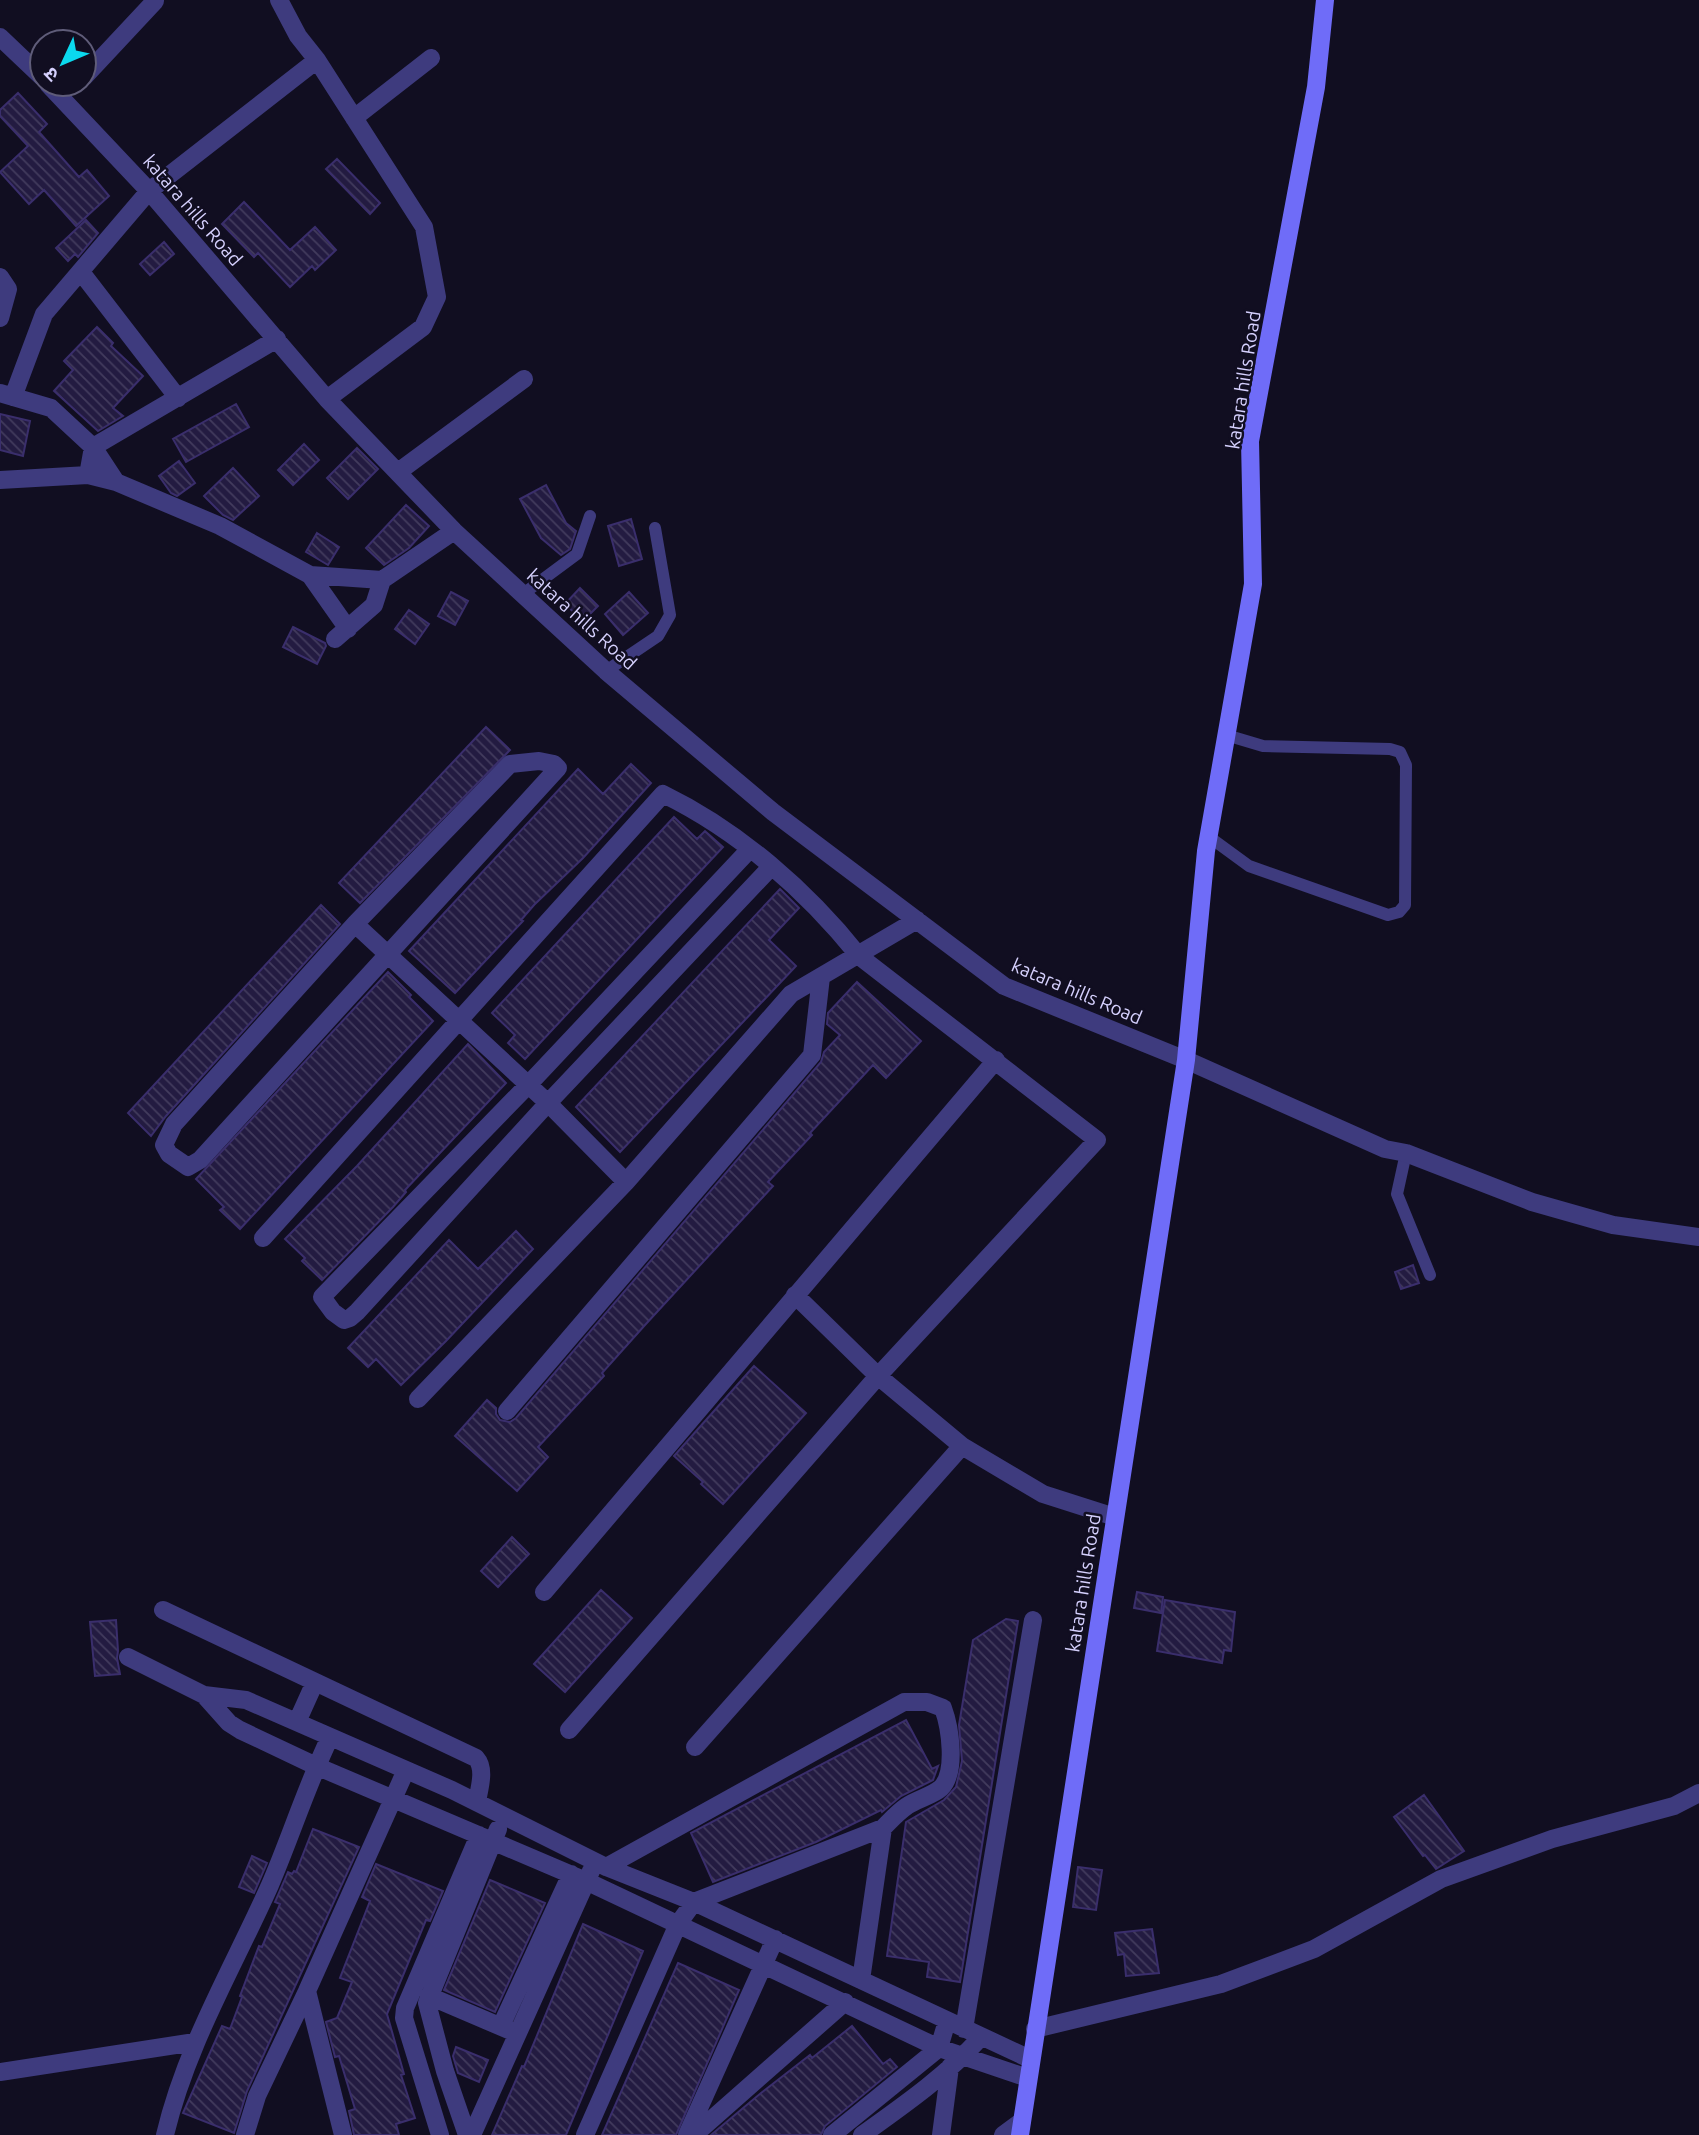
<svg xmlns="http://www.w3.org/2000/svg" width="1699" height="2135" font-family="Ubuntu,'Noto Sans Devanagari',sans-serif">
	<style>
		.building { fill: url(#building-back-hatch); stroke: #3a2e6c; stroke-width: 2 }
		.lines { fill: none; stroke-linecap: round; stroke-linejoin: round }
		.lane { stroke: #3e3b7e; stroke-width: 12 }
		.street { stroke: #3e3b7e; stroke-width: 18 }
		.secondary { stroke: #6f6cf8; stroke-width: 18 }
		.labels { text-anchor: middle; stroke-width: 5; stroke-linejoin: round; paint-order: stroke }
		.street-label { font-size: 19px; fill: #d5d0fd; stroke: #110e21 }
	</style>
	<defs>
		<pattern id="building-back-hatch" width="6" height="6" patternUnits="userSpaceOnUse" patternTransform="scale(1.75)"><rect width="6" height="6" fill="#231b41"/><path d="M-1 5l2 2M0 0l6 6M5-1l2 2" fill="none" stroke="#423b5d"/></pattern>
	</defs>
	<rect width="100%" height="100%" fill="#110e21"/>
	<path class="building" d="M18,93L47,124L39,132L79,177L87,170L109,196L76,226L44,190L29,204L0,172L28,146L0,116V110Z
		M337,159L380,203L370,214L326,169Z
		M244,202L290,250L315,227L336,250L315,270L312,266L290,287L258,253L254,257L222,224Z
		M86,220L98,233L78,257L75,254L68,261L56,248Z
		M164,242L174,254L150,275L140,264Z
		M97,327L113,343L111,346L143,376L113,408L123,416L98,431L54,391L73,370L64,361Z
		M236,404L249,427L186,462L173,439Z
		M0,414L30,421L23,456L0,450Z
		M304,444L319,460L293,485L278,470Z
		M357,448L378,469L348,499L327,478Z
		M179,461L195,483L177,496L171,493L159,476Z
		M233,468L259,496L233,520L223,515L204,496Z
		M546,485L566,523L576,531L570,549L561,555L541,538L520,499Z
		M406,505L429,526L409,548L384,565L366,548Z
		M631,519L642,559L619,566L608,526Z
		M317,533L339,547L328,565L306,552Z
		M580,588L598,606L583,621L565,604Z
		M451,592L468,601L455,625L438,616Z
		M629,592L648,613L623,635L605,614Z
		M409,610L429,624L415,644L395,629Z
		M293,627L325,643L326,646L317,664L283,647Z
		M486,727L510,750L360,903L339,883Z
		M631,764L651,783L583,858L534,905L521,920L523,921L455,993L409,951L578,769L603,794Z
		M674,817L697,839L705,831L723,847L525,1059L508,1043L515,1035L492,1013Z
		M780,889L799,908L769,940L796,966L620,1152L576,1107Z
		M321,905L340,924L166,1116L151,1136L128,1113Z
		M388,972L411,995L409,997L433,1021L240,1229L220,1210L224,1207L196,1179Z
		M857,982L921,1041L886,1078L873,1065L810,1133L812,1135L768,1182L773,1186L645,1325L602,1373L604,1376L538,1447L548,1457L517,1491L455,1436L487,1400L496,1408V1414L500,1420L510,1422L516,1418L821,1062L824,1052L840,1035L827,1024L828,1013Z
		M468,1044L506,1083L405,1190L406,1192L393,1207L322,1280L302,1261L305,1258L285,1239L357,1166Z
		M516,1231L533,1249L446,1341L401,1385L376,1359L368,1367L348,1348L449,1240L478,1269Z
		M1413,1265L1419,1283L1401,1289L1395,1272Z
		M754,1366L806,1413L723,1504L701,1484L703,1482L674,1456Z
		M512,1537L529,1554L498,1587L481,1571Z
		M601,1590L632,1618L565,1692L534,1664Z
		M1137,1592L1163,1597L1161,1613L1134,1608Z
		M1165,1600L1235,1612L1231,1651L1224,1650L1222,1663L1157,1651Z
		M1006,1619L1018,1621L960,1982L927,1977L929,1962L887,1956L906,1822L944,1800L956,1787L962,1761L959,1725L973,1640Z
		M116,1620L118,1651L117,1658L120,1674L95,1676L90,1622Z
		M906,1720L932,1769L938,1766L933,1780L901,1796L882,1812L881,1810L816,1842L713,1882L691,1833Z
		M1424,1795L1464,1851L1436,1869L1425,1855L1423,1856L1394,1817Z
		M313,1829L359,1847L247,2091L234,2133L183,2113L222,2026L230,2029L242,1997L240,1996L259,1946L262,1947L280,1904L275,1902L288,1872L292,1874L294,1871L296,1872Z
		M252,1856L267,1863L254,1893L239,1887Z
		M376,1864L443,1891L430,1921L426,1920L387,2014L404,2074L401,2075L415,2118L396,2124L399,2135H354L349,2111L355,2109L339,2056L335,2057L326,2022L337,2018L352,1982L340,1978L370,1901L362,1897Z
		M1078,1867L1102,1870L1096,1910L1073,1907Z
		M490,1880L545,1903L495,2012L444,1990Z
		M583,1924L643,1951L585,2090L566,2135H492L522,2066L524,2067Z
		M1152,1929L1159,1973L1126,1976L1124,1954L1118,1955L1115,1933Z
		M678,1963L739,1990L676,2135H602Z
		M852,2026L883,2064L890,2059L897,2067L825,2126L821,2135H711L761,2093L810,2055L812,2058Z
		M456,2047L488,2060L479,2082L458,2073L453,2056Z"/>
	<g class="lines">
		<path class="lane" d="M523,594L577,554L590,516
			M606,671L658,636L670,615L655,528
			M1208,836L1249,866L1388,915L1399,912L1405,905L1406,765L1400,752L1390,749L1263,746L1226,735
			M1406,1153L1397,1194L1430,1275"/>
		<path class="street" d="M279,0L298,36L317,60L424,227L437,297L423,327L327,399
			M0,37L42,77
			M84,77L155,1
			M48,84L149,191L327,399L454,531L606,671L773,812L1004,986L1186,1060L1385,1149L1406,1153L1532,1202L1613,1225L1699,1237
			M354,118L431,58
			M81,272L178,398
			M0,277L8,289L0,318
			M0,393L51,408L93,447L116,482
			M13,397L44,314L149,191L317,60
			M398,472L524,379
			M88,475L93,447L277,339
			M0,480L88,475L116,482L220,526L310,575L382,580L454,531
			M310,575L348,629
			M335,639L374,605L382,580
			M539,761L554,764L558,768L200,1160L188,1167L169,1154L164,1145L174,1124L355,924L510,764Z
			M750,849L528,1085L322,1297L333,1312L344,1320L350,1318L357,1312L548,1103L771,867
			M355,924L548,1103L626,1182
			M263,1238L663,794C739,831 807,891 859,956L1097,1140L878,1376L569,1730
			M418,1399L626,1182L791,994L917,920
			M507,1411L812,1055L821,977
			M962,1446L1043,1494L1115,1517
			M544,1592L996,1060
			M163,1610L476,1758C486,1769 479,1789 477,1802
			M128,1657L204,1695L229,1723L240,1730L316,1766L586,1881L939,2048L1028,2078
			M204,1695L246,1700L452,1790L606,1867L694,1902L1030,2059
			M297,1722L315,1682
			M695,1747L962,1446L878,1376L795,1295
			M606,1867L904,1702H927L943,1708C950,1727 957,1772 941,1788C932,1796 917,1799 907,1806C898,1812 890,1821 883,1828
			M307,1991L343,2135
			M429,1996L511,2031
			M501,2026L571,1874
			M964,2029L1033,1620
			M1035,2029L1221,1984L1314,1949L1441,1879L1552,1839L1674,1806L1699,1793
			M0,2072L195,2042
			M165,2135C186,2046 233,1968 270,1885C291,1836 307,1785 330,1737
			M245,2135L257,2096L307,1991L406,1770
			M440,2135L404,2018L405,2008L479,1835
			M467,2135L445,2071L427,2003L498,1829
			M472,2135L591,1871
			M585,2135L678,1924L694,1902L883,1828L861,1980
			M687,2135L775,1939
			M694,2135L845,2002
			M832,2135L939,2048L947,2021
			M862,2135C904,2105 947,2075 981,2037
			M941,2135L950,2067
			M1003,2135L1022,2121"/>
		<path class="secondary" d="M1020,2135L1186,1060L1206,851L1253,584L1250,441L1316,87L1325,0"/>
	</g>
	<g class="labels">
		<g class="street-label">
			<text transform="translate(193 210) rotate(49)" y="7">katara hills Road</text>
			<text transform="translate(1243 380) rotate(-81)" y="7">katara hills Road</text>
			<text transform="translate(582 619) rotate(42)" y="7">katara hills Road</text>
			<text transform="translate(1077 991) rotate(23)" y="7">katara hills Road</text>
			<text transform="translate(1083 1583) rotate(-81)" y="7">katara hills Road</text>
		</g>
	</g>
	<g transform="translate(63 63) rotate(226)"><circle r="33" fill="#110e21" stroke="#5f5c79" stroke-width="2"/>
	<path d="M0-5L12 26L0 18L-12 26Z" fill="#0bd9ee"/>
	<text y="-10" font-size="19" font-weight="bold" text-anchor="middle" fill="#d5d0fd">उ</text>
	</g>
</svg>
